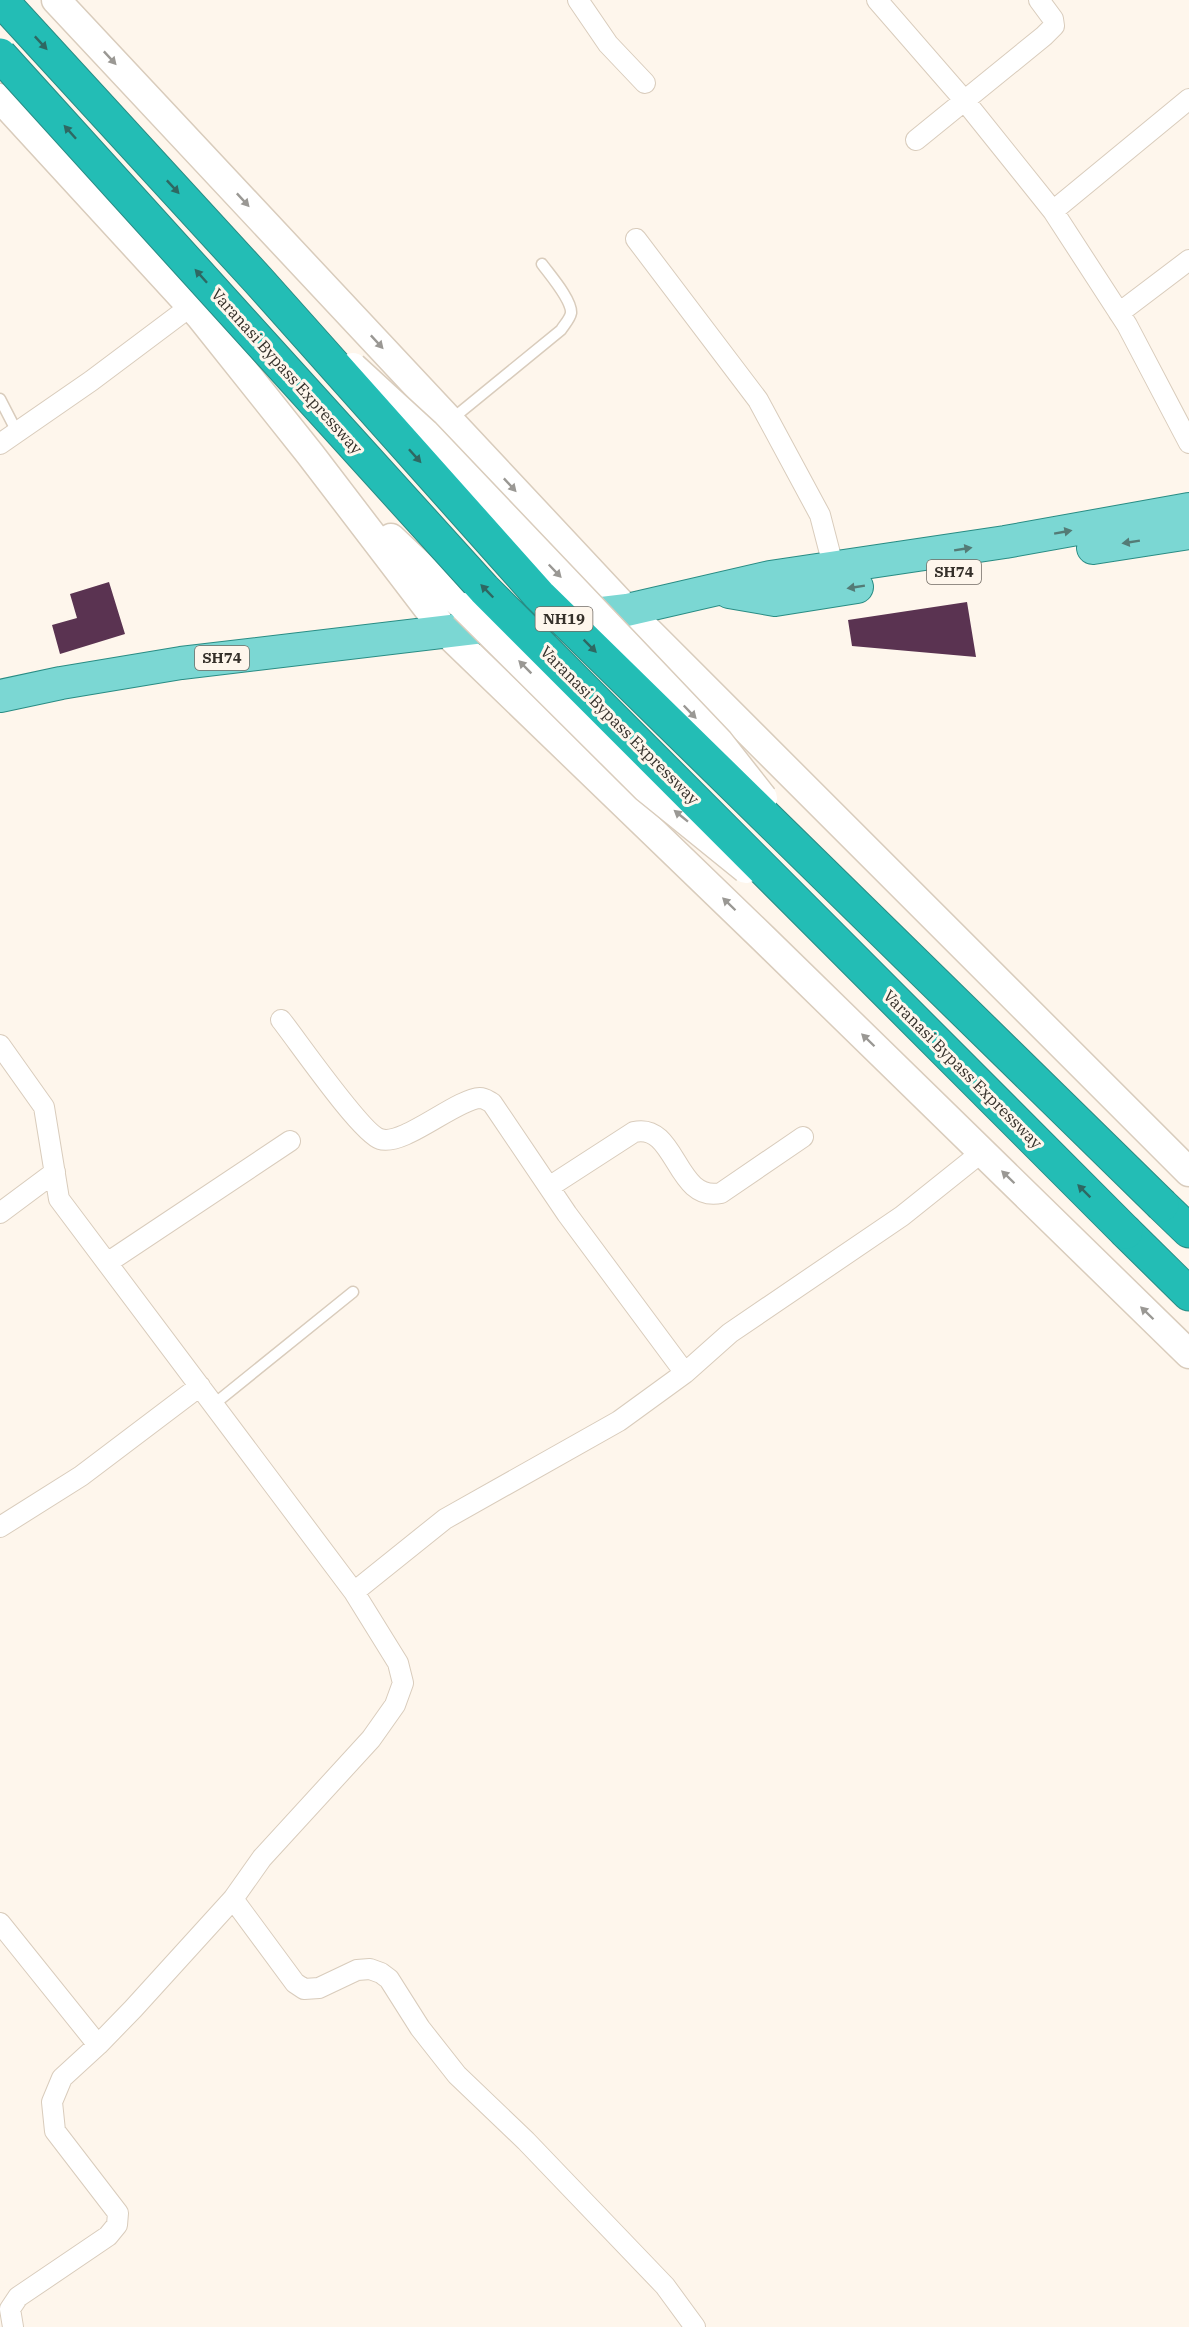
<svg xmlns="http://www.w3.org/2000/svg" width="1189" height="2327" font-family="'IBM Plex Serif',serif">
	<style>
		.building { fill: #5a3351 }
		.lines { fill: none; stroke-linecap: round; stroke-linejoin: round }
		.lane-casing { stroke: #d9ccbc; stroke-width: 13 }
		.street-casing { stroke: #d9ccbc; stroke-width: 22 }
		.secondary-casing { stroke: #d9ccbc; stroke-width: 31 }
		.primary-casing { stroke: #298c84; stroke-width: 34 }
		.highway-casing { stroke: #298c84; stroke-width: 35 }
		.lane { stroke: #fff; stroke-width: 10 }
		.street { stroke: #fff; stroke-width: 20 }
		.secondary { stroke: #fff; stroke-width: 28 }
		.primary { stroke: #7bd7d3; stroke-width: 32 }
		.highway { stroke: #23bdb5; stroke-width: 33 }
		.secondary-bridge-casing { stroke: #d9ccbc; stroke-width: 31; stroke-linecap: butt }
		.highway-bridge-casing { stroke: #298c84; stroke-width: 35; stroke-linecap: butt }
		.secondary-bridge { stroke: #fff; stroke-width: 28 }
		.highway-bridge { stroke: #23bdb5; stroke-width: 33 }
		.oneway { fill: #2e6862 }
		.oneway2 { fill: #9a9894 }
		.oneway3 { fill: #547b76 }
		.labels { text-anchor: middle; stroke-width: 6; stroke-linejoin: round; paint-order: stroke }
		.shield { fill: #fef6ec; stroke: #716b64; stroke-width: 1.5 }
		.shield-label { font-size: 15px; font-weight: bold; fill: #35302a }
		.street-label { font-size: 16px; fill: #35302a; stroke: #fef6ec }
	</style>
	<rect width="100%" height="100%" fill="#fef6ec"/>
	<path class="building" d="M109,582L125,634L60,654L52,625L77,618L70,594Z
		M967,602L976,657L852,646L848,620Z"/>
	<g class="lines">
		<defs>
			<path id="lane" d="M0,399L17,432
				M452,419L561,330C564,325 570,319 571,313C572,300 550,275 542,264
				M213,1405L353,1292"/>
			<path id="street" d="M578,0L608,44L645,83
				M877,0L964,100L1053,211
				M1189,99L1053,211L1127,325L1189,443
				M916,140L1044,36L1054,26L1053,19L1039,0
				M636,239L758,400L820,515L834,569
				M1119,313L1189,260
				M0,444L91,381L191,306
				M281,1020C297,1040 361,1133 380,1139C403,1147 456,1099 480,1098C485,1098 488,1101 492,1103L567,1214L685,1373
				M0,1045L44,1107L59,1199L354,1592L398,1663L403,1683L395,1705L371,1739L262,1858L233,1899L133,2009L98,2045L62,2078L52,2102L55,2131L118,2213L117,2225L108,2236L18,2297L10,2309L13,2327
				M549,1187L634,1132C677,1122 675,1203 721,1193L803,1137
				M0,1213L55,1172
				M107,1263L290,1141
				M0,1527L81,1476L200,1386
				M354,1592L445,1519L619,1421L685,1373L730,1333L902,1216L982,1152
				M233,1899L295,1983L304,1989L319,1988L357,1970L370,1969L381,1973L389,1979L420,2028L457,2075L526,2141L665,2286L695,2327
				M0,1923L98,2045"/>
			<path id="secondary" d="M56,0L627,610L1189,1172
				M0,98L200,316L310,454L446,632L763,938L1189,1354
				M391,538L464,607"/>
			<path id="primary" d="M1093,548L1189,533
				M729,592L775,600L857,587
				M0,696L61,683L181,663L627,610L770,577L1005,542L1189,509"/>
			<path id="highway" d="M1162,1205L1189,1231
				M1126,1232L1189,1294"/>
		</defs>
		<use href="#lane" class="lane-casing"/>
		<use href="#street" class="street-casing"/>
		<use href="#secondary" class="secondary-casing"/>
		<use href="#primary" class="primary-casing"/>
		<use href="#highway" class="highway-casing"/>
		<use href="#lane" class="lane"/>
		<use href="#street" class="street"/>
		<use href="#secondary" class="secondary"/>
		<use href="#primary" class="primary"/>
		<use href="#highway" class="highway"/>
		<defs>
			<path id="secondary-bridge" d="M353,367L425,433L719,742L763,798
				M464,607L646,788L746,869"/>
			<path id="highway-bridge" d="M1,0L258,280L539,595L1162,1205
				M0,55L484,589L1126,1232"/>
		</defs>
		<use href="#secondary-bridge" class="secondary-bridge-casing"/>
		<use href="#highway-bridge" class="highway-bridge-casing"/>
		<use href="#secondary-bridge" class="secondary-bridge"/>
		<use href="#highway-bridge" class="highway-bridge"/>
	</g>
	<defs><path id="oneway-solid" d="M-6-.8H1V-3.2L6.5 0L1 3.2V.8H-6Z" transform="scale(1.5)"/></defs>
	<g class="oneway">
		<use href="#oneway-solid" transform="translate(41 43) rotate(47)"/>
		<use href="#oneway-solid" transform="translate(70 132) rotate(-132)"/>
		<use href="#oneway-solid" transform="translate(173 187) rotate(47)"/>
		<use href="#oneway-solid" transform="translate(201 276) rotate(-132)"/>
		<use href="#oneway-solid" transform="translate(415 456) rotate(48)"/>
		<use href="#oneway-solid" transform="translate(487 591) rotate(-134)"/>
		<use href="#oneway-solid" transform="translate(590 646) rotate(45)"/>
		<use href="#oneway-solid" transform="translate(1084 1191) rotate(-135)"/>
	</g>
	<g class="oneway2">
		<use href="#oneway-solid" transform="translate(110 58) rotate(47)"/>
		<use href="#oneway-solid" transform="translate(243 200) rotate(47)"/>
		<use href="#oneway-solid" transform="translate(377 342) rotate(47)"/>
		<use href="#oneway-solid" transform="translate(510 485) rotate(47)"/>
		<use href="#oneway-solid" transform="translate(555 571) rotate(46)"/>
		<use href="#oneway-solid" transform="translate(525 667) rotate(-135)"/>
		<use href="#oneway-solid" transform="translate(690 712) rotate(46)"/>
		<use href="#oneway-solid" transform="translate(681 816) rotate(-141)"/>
		<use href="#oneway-solid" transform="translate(729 904) rotate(-136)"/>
		<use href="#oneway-solid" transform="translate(868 1040) rotate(-136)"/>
		<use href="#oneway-solid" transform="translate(1008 1177) rotate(-136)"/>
		<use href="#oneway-solid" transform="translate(1147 1313) rotate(-136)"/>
	</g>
	<g class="oneway3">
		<use href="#oneway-solid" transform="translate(1063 532) rotate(-10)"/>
		<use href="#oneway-solid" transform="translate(1131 542) rotate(171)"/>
		<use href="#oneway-solid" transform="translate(963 549) rotate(-9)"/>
		<use href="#oneway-solid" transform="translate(856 587) rotate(171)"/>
	</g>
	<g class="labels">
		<g class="shield">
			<rect x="927" y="560" width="54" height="24" rx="4.5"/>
			<rect x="535.5" y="607" width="57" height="24" rx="4.5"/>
			<rect x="195" y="646" width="54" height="24" rx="4.5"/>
		</g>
		<g class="shield-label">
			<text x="954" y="577">SH74</text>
			<text x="564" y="624">NH19</text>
			<text x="222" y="663">SH74</text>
		</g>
		<g class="street-label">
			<text transform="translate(287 371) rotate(48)" y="6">Varanasi Bypass Expressway</text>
			<text transform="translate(620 725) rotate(45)" y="6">Varanasi Bypass Expressway</text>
			<text transform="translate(963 1069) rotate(45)" y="6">Varanasi Bypass Expressway</text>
		</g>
	</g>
</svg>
